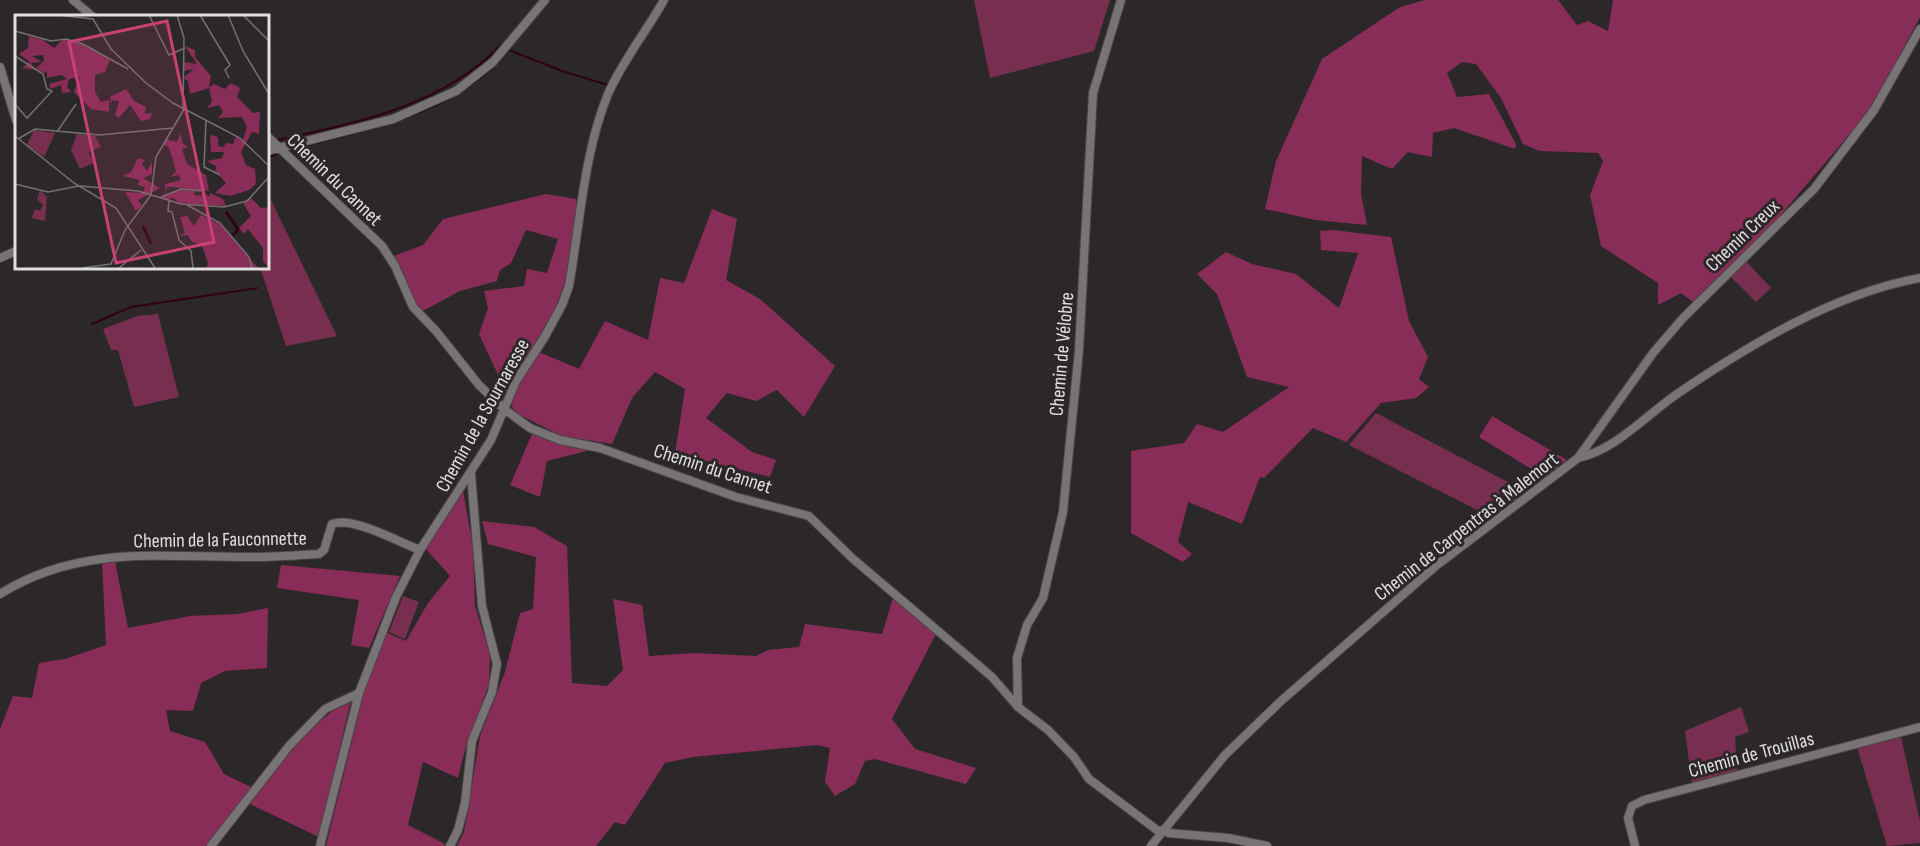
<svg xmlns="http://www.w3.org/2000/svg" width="1920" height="846" font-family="'Sofia Sans Condensed',sans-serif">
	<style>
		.green { fill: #782f4f }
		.forest { fill: #882d57 }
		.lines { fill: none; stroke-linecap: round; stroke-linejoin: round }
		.stream { stroke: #2e0117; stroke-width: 2 }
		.street-casing { stroke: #494647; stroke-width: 10 }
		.street { stroke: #787475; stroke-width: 8 }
		.labels { text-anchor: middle; stroke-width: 6; stroke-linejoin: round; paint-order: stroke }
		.street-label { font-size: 20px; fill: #e0dedf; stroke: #2c2829 }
		.inset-river { fill: none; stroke: #2e0117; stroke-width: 3 }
		.inset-road { fill: none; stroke: #747172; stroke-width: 1.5 }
		.view { fill: #c84075; fill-opacity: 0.15; stroke: #c84075; stroke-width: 3 }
		.inset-edge { fill: none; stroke: #e0dedf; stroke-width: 3 }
	</style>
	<rect width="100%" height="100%" fill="#2c2829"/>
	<path class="green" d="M974,0H1110L1094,51L990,78Z
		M267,192L337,336L286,346L260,267H267Z
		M1745,260L1771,288L1756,302L1729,275Z
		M158,314L179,397L134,407L118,350H111L103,329L137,316Z
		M1376,413L1527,492L1491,517L1349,445Z
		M403,596L419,602L405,639L389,632Z
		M1741,707L1749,732L1735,737L1737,772L1692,784L1685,731Z
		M1901,737L1920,821V843L1887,846L1857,747Z"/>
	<path class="forest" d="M1425,0H1558L1577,25L1588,21L1608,31L1613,0H1920V17L1871,109L1772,225L1693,302L1681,293L1658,305V283L1601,246L1590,195L1603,161L1598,153L1540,151L1523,144L1501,98L1476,64L1462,62L1447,73L1457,97L1489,94L1516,144L1515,149L1454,128L1433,133L1432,157L1408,152L1392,169L1362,156L1361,194L1367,225L1315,220L1265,209L1276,161L1322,59L1400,7Z
		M546,194L576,199C579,216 576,231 573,249C562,309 538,343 507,394L479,334L488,308L484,291L524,286L527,269L547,273L558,239L526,230L511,263L500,270L497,281L460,291L423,311L416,305L394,256L423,245L443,219Z
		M712,209L737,219L726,280L760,299L835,366L804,417L777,390L756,401L727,393L706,418L752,452L776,460L770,477L675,453L685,389L655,372L632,398L612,444L562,436L514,412L510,399L539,352L579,369L605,321L648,340L660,278L684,283Z
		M1333,230L1391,237L1409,321L1428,357L1419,379L1429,387L1416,398L1381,403L1346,442L1313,428L1264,478L1260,477L1242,524L1188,502L1178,542L1192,554L1183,562L1131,533V451L1184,443L1197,424L1223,432L1289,387L1247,377L1217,294L1197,274L1226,252L1252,264L1296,274L1339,308L1358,253L1321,250L1320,231Z
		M1492,416L1567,460L1546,478L1479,437Z
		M532,434L590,450L547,461L540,497L510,485Z
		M463,491L473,547L475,606L490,654L489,684L465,750L458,778L423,762L408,825L445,844L444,846H326L365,688L385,632L406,641L428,603L450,576L424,547Z
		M482,521L534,527L567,546L572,683L607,686L623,670L613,599L642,605L649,656L694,653L756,656L768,650L799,647L805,624L882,634L893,598L936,634L892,719L915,749L976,768L966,784L875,759L865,761L855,784L835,796L825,782L830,748L817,745L693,757L665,763L625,825L615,822L596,846H457L464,832L480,736L505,672L520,613L533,609L536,557L488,544Z
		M115,561L128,628L190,616L237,614L268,608L267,668L225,671L201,683L193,711L166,710L170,731L205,742L224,774L251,787L209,846H0V729L13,696L32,698L39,663L65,659L106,645L102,562Z
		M281,565L400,576L369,648L351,645L359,600L277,588Z
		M351,700L319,837L250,804C268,776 320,712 351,700Z"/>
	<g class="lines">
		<path class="stream" d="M402,119C443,105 482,84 509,50L562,71L608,85
			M279,140C359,122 442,106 501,45
			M291,150L388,124
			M267,158L279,153
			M92,324L131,307L257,288"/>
		<defs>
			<path id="street" d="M73,0L92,16
				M0,67L16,120
				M267,136L382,246L395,266L413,307L436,331L479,385L504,409L530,428L560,440L600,448L736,497L809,516L852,558L964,653L992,677L1018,707L1048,730L1074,757L1089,779L1161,833
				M267,151L393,119L456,91L493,62L545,0
				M0,258L16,251
				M1578,458L1653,353L1683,318L1814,189L1874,110L1920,29
				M0,594C81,543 165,558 255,557C276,557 298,555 319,554L324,550L332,524C353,516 398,542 420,550
				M1018,707L1017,658L1027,625L1043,598L1063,512L1079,350L1093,93L1121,0
				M1164,829L1168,833L1228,838L1267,846
				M211,846L289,746L325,709L359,693
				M320,846L359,693L396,597L420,550L491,440L516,381L544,338L562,305L569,286C580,224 584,152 608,94C623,60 646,32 664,0
				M450,846L458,830L465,803L472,741L492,692L497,664L482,606L471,474
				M1151,846L1225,755L1281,701L1437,565L1578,458C1617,449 1645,416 1677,394C1749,345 1833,294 1920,278
				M1635,846L1628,818L1632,806L1644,800L1920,727"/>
		</defs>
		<use href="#street" class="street-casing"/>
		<use href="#street" class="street"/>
	</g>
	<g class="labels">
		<g class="street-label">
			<text transform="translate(335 179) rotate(44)" y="7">Chemin du Cannet</text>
			<text transform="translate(1742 235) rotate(-44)" y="7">Chemin Creux</text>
			<text transform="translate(1061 354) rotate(-85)" y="7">Chemin de Vélobre</text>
			<text transform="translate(482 415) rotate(-61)" y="7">Chemin de la Sournaresse</text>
			<text transform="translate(713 468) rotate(18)" y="7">Chemin du Cannet</text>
			<text transform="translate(1466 526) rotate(-38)" y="7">Chemin de Carpentras à Malemort</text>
			<text transform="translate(220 539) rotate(-1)" y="7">Chemin de la Fauconnette</text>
			<text transform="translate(1751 754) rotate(-15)" y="7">Chemin de Trouillas</text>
		</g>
	</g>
	<g transform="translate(15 15)">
		<rect width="254" height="254" fill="#2c2829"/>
		<path d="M19,115L40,118L29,142L12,130ZM62,119L80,121L86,132L74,137L79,148L65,154L56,135ZM25,175L32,182L30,206L17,203L20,194L25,196L28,190L22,184Z" fill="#782f4f"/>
		<path d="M14,21L28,25L39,33L48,24L68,30L95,45L90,57L80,60V77L86,87L94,85V97L76,94L59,77L65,62L54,64L52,72L56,77L47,78L46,70L36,74L34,69L52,64L47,60L32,63V56L29,58L21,53L29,46L28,40L17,41L27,47L15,48L22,55L7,53L15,47L4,39L13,33ZM170,31L180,35V42L196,61L194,72L199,69L210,74L216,68L225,73L222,82L238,98L245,97L244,119L237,117L226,137L231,150L240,154L241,169L234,175L216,181L200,178L211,168L200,156L202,152L192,146L207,143L209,137H196L195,120L203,122V131L209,132L211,128L218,129L221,121L228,125L232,112L227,102L203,103L208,97L204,90L192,93L197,87L194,73L175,79L173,66L168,63L179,54L168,56L169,47L182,49ZM111,74L119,86L131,92L130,99L137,98L135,104L126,106L115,90L104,103L100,100L104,86L97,85L96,90L95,82ZM166,117L167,128L173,132L167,134L172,149L191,160L194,176L158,172H152L150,179V169L166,165L163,160L155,162L161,157L158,145L153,131L148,130L151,124L162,127ZM123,143L130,145L127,149L132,156L137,147V159L128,163L145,173L123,185L127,191L121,196L110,177L128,178L130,172L123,170L124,165L108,161L116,157ZM165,175L180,176L179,180L186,181L188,176L194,182L195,178L208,184L211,191L165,188L157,182L154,186L147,182ZM236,183L246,193L254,192L253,252L248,246V233L233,214L229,219L224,213L236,201L228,188ZM186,200L205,209L243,253H191L193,249L187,230L177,227L173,220L163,221L170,218L165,202L172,201L179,211Z" fill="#882d57"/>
		<path class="inset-river" d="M211,197L223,214L218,220M128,211L136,229"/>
		<path class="inset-road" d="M42,0L78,4L96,34L131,68L158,88L225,123L254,151M134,0L154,40L170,33M162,0L169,23L168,93M185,0L215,50L210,55L214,63M213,0L228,36L254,79M228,0L254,26M0,16L36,26L51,24L68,29L113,54M0,41L28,59L32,74L37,76L12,103L0,89M191,105L189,152L205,160M42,117L61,89M0,121L59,168L101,193L140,253M3,124L20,114L84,120L158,113M0,169L33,177L64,171M65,171L123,176L166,189L209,192L232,186L254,162M146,182L166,174L189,176M154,186L153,196L157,197L164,225L176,236L178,253M172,190L205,208L234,242L237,253M67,253L96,249L110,215L136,180L141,142L169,94M104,253L126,235"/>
		<path class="view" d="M152,6L199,227L101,248L54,27Z"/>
		<rect width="254" height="254" class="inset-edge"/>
	</g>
</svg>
